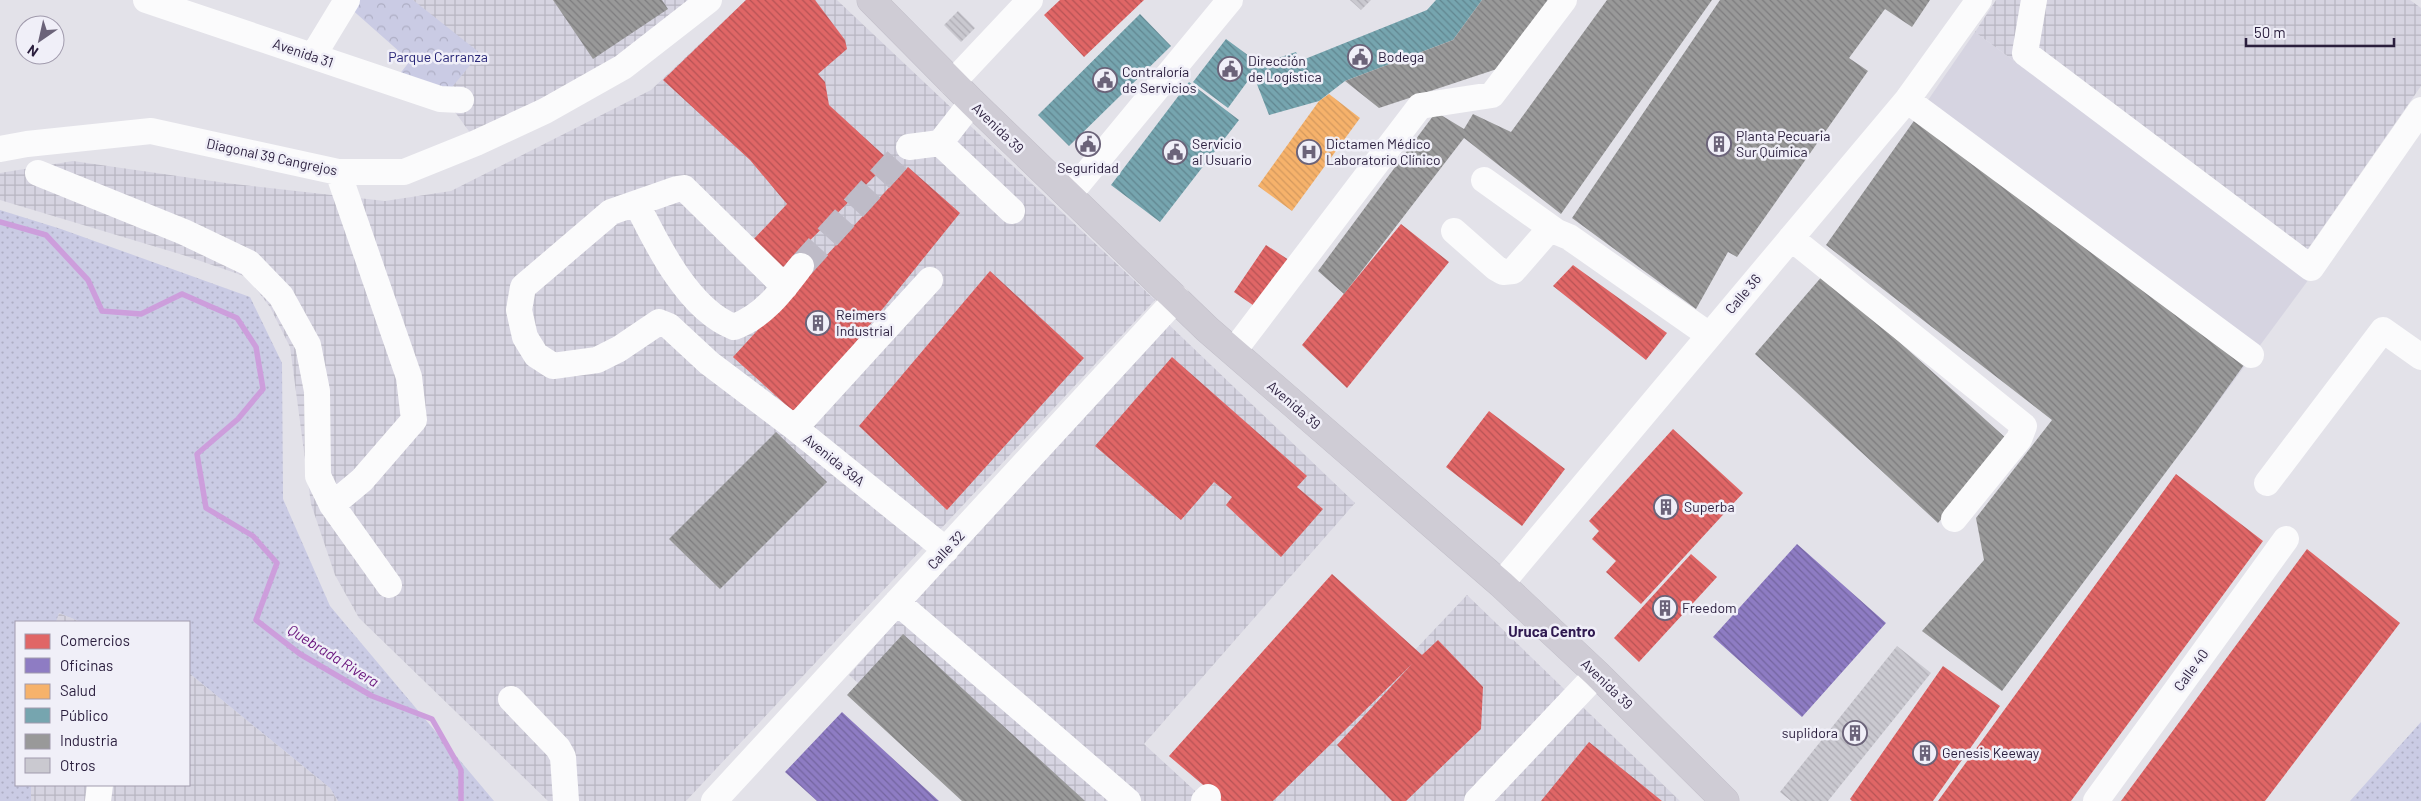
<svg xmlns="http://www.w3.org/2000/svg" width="2421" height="801" font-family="Barlow,sans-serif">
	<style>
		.built { fill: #d6d4e1 }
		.industrial { fill: url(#industrial-grid) }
		.grass { fill: url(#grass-dots) }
		.park { fill: url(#park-crowns) }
		.shops { fill: url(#shops-back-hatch) }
		.offices { fill: url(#offices-back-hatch) }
		.health { fill: url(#health-back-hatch) }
		.public { fill: url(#public-back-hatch) }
		.industry { fill: url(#industry-back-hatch) }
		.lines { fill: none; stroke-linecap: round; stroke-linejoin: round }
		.stream { stroke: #cd9edc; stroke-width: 5.5 }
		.building { fill: url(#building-back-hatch) }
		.minor-tunnel { stroke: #bebbc7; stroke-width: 26; stroke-dasharray: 26 13; stroke-linecap: butt }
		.major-casing { stroke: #c2bfc9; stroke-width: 29 }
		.minor { stroke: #fbfbfc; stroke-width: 26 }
		.major { stroke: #cfccd5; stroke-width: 28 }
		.labels { text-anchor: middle; stroke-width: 5; stroke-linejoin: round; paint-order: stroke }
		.street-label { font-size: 14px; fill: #2a1e3d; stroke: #f0eff8 }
		.park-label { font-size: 14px; fill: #272577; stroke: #f0eff8 }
		.poi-label { font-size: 14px; fill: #2a1e3d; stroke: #f0eff8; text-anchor: start }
		.neighbourhood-label { font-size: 15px; font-weight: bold; fill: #2f1950; stroke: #f0eff8 }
		.water-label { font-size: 15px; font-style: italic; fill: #69147d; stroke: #f0eff8 }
	</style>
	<defs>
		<pattern id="industrial-grid" width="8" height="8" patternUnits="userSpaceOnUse" patternTransform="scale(1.25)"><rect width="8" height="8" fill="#d6d4e1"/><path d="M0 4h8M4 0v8" fill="none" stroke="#b8b6c2"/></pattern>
		<pattern id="grass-dots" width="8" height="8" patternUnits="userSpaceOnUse" patternTransform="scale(1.25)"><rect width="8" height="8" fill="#cacbe4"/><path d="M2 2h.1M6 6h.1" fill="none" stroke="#aeaec4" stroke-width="1.8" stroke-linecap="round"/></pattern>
		<pattern id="park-crowns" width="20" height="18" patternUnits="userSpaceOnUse" patternTransform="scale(1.25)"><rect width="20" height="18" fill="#cacbe4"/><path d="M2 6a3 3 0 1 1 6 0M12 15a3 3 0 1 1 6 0" fill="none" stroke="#aeaec4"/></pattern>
		<pattern id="shops-back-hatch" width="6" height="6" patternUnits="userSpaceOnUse" patternTransform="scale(1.25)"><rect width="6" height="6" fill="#e06666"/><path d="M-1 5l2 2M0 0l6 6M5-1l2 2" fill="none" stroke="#b65355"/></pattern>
		<pattern id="offices-back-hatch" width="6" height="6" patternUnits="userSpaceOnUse" patternTransform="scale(1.25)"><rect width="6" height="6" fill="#8e7cc3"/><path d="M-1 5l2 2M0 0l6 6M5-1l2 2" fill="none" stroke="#7465a0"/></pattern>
		<pattern id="health-back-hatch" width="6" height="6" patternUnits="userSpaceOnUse" patternTransform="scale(1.25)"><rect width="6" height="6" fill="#f6b26b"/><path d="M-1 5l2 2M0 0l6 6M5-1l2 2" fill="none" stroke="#d3995e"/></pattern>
		<pattern id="public-back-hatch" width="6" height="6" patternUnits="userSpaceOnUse" patternTransform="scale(1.25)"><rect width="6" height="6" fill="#76a5af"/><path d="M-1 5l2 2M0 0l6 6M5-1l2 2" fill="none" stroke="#618690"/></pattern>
		<pattern id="industry-back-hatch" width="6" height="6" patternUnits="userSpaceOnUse" patternTransform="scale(1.25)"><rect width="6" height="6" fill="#999"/><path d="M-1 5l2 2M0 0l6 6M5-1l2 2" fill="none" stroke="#7d7c7e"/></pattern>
		<pattern id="building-back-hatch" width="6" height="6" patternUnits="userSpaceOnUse" patternTransform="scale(1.25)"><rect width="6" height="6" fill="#cac9d0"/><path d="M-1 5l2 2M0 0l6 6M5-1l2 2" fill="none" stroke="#aeacb4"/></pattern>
	</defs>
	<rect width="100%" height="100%" fill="#e3e2e9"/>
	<path class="built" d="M1975,32L2309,279L2196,432L1866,190Z"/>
	<path class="industrial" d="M413,0H702L606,66L471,134L444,97Z
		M746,0H837L1155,300L686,801H548L359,618L335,575L311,504L290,347L270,307L247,277L183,255L0,200V173L73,161L226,183L385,201L451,191L651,90Z
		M1996,0H2410L2421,8V86L2294,269L1975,32Z
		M1164,320L1355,503L1144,744L1206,801H991L849,675Z
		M1467,595L1680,801H1272Z
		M59,613L81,622H56Z
		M189,673L330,788L338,801H31V785H189Z"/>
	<path class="grass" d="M0,210L61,229L250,297L282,363L283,499L330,606L494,801H338L330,788L189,673V622H81L59,613L56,622H16V785H31V801H0Z
		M2421,722V801H2350Z"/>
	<path class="park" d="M354,0H413L480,53L444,97L398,76L410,61L349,7Z"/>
	<path class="shops" d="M746,0H815L845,40L847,49L818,74L825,82L829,105L890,161L782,268L752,241L787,204L750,160L663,80Z
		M1060,0H1144L1084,57L1044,15Z
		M908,167L960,213L797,415L733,357Z
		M1401,224L1449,262L1347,388L1302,345Z
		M1266,245L1292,262L1260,310L1234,292Z
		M1573,265L1667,333L1646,360L1553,286Z
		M990,271L1084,358L947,510L859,426Z
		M1172,357L1307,476L1297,487L1323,509L1281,557L1226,505L1232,497L1214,482L1181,520L1095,446Z
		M1489,411L1565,469L1522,526L1446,467Z
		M1673,429L1743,493L1641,604L1606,572L1616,561L1592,539L1599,531L1589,521Z
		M2176,474L2263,541L2071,801H1938Z
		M2307,549L2400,623L2265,801H2121Z
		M1691,554L1717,577L1639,662L1614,638Z
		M1332,574L1422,655L1438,640L1483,687L1481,729L1406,801H1392L1337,745L1412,664L1273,801H1222L1169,756Z
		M1943,666L2000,706L1933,801H1852L1850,799Z
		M1589,742L1662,801H1541Z"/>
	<path class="offices" d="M1797,544L1886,623L1802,717L1713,637Z
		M842,712L939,801H817L785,772Z"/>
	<path class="health" d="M1329,94L1360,118L1292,211L1258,186L1319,101Z"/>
	<path class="public" d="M1436,0H1482L1453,40L1345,81L1319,101L1269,115L1253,74L1228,108L1193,82L1226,39L1260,64L1296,52L1300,61L1427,10Z
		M1140,14L1171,46L1069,146L1038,115Z
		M1189,82L1239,120L1160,222L1111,185Z
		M1087,135L1097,144L1089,154L1078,145Z"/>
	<path class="industry" d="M553,0H662L668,9L593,59Z
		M1482,0H1552L1503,67L1379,108L1345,81L1453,40Z
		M1607,0H1712L1561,214L1464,138L1344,294L1318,271L1436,112L1464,129L1473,114L1511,132Z
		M1720,0H1930L1912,27L1885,9L1849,58L1868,71L1737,257L1728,252L1696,309L1572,218Z
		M1921,111L2251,355L2196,432L2002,691L1922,631L1984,560L1976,518L2052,420L1826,245Z
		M1824,274L2008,440L1938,523L1755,354Z
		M776,432L827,482L720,589L669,539Z
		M903,634L1085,801H962L847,695Z"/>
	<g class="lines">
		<path class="stream" d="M0,222L46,235L88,280L102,311L141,314L182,294L237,318L256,347L263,389L238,419L197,454L206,508L253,536L277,563L256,620L300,654L372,696L432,719L461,770V801"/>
	</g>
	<path class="building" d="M1350,0H1371L1361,10Z
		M958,11L975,28L961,42L944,25Z
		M1897,646L1931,673L1828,801H1791L1780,792Z"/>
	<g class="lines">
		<path class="minor-tunnel" d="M801,266L909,147"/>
		<defs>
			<path id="major" d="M871,0L972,102L1207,329L1501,584L1597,674L1725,801"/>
		</defs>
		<use href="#major" class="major-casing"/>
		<path class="minor" d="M146,0L440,99L461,100
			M2034,0L2025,53L2311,268L2421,110
			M313,56L347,0
			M952,83L1030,0
			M1907,100L2251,355
			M972,102L940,143L1012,211
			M909,147L940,143
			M0,149L27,144L151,131L338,172H404L476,143L545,111L623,67L709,0
			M38,173L184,232L249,263L281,296L308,345L317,391L318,476L332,505L389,585
			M1484,180L1557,232
			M1069,195L1230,0
			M637,204C657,245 689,310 734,327C764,316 782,291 801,266
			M1454,231L1496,268L1503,272L1513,271L1547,232H1557L1569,237L1709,335
			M1791,238L2024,426L2019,439L1954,519
			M785,287L684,188L677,189L611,212L523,287L519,310L525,337L536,355L553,366L597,360L619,349L659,322L669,326L709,363L795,428L946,550
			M1233,352L1420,106L1492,95L1564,0
			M795,428L930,280
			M2267,483L2383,330L2421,357
			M332,505L362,480L414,420L409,377L338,172
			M1501,584L1907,100L1979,0
			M897,602L1128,801
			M511,699L558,748L563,757L566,801
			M98,801L100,785
			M714,801L1177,298
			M1204,801L1208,797
			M1477,801L1597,674
			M2096,801L2286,539"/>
		<use href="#major" class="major"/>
	</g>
	<defs>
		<symbol id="civic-ring" viewBox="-11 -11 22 22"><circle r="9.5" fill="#f0eff8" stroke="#6b6379" stroke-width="1.5"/><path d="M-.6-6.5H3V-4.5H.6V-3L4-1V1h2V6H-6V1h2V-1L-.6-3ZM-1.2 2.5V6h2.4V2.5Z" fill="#6b6379"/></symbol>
		<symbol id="building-ring" viewBox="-11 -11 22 22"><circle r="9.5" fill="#f0eff8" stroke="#6b6379" stroke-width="1.5"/><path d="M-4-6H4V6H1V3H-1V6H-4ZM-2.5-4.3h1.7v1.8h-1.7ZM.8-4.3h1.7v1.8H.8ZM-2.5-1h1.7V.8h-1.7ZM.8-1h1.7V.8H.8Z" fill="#6b6379"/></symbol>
		<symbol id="hospital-ring" viewBox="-11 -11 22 22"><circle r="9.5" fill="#f0eff8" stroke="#6b6379" stroke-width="1.5"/><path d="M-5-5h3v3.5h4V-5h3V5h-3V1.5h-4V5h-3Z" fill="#6b6379"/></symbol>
	</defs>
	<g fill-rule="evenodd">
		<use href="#civic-ring" x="1346" y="43" width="28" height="28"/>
		<use href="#civic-ring" x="1216" y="55" width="28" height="28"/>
		<use href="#civic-ring" x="1091" y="66" width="28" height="28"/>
		<use href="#civic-ring" x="1074" y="130" width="28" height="28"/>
		<use href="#building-ring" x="1705" y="130" width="28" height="28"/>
		<use href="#civic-ring" x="1161" y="138" width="28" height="28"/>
		<use href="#hospital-ring" x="1295" y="138" width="28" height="28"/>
		<use href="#building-ring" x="804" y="309" width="28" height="28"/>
		<use href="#building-ring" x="1652" y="493" width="28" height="28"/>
		<use href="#building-ring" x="1651" y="594" width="28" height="28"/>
		<use href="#building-ring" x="1841" y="719" width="28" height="28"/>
		<use href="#building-ring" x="1911" y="739" width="28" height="28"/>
	</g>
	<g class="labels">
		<g class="street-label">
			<text transform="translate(303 53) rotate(19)" y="5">Avenida 31</text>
			<text transform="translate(998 128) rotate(44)" y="5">Avenida 39</text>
			<text transform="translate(272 157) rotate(12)" y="5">Diagonal 39 Cangrejos</text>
			<text transform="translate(1743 294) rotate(-50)" y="5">Calle 36</text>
			<text transform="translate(1294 405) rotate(41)" y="5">Avenida 39</text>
			<text transform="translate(834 460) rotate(39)" y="5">Avenida 39A</text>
			<text transform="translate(946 550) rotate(-47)" y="5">Calle 32</text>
			<text transform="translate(2191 670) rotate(-54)" y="5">Calle 40</text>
			<text transform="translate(1607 684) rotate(44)" y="5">Avenida 39</text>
		</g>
		<g class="park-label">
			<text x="438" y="62">Parque Carranza</text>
		</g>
		<g class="poi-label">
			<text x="1378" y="62">Bodega</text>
			<text x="1248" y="66">Dirección<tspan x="1248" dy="16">de Logística</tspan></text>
			<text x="1122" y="77">Contraloría<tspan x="1122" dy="16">de Servicios</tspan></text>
			<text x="1736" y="141">Planta Pecuaria<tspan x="1736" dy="16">Sur Química</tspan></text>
			<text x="1192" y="149">Servicio<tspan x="1192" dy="16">al Usuario</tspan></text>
			<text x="1326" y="149">Dictamen Médico<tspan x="1326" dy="16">Laboratorio Clínico</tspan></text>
			<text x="1088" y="173" text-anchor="middle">Seguridad</text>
			<text x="836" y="320">Reimers<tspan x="836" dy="16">Industrial</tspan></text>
			<text x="1684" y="512">Superba</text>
			<text x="1682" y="613">Freedom</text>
			<text x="1838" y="738" text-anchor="end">suplidora</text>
			<text x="1942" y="758">Genesis Keeway</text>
		</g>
		<g class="neighbourhood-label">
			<text x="1552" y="637">Uruca Centro</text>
		</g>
		<g class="water-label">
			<text transform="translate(333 656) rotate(32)" y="5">Quebrada Rivera</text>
		</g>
	</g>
	<rect x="15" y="621" width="175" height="165" fill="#f0eff8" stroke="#a19bad"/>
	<rect x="25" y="634" width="25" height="15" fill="#e06666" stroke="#a19bad"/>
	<text x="60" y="646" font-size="15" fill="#2a1e3d">Comercios</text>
	<rect x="25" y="658" width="25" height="15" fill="#8e7cc3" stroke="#a19bad"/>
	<text x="60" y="671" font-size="15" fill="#2a1e3d">Oficinas</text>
	<rect x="25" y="684" width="25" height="15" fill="#f6b26b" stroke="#a19bad"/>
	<text x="60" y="696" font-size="15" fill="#2a1e3d">Salud</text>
	<rect x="25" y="708" width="25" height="15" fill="#76a5af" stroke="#a19bad"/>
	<text x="60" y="721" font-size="15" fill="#2a1e3d">Público</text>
	<rect x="25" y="734" width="25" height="15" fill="#999999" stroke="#a19bad"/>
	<text x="60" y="746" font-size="15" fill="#2a1e3d">Industria</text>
	<rect x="25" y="758" width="25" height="15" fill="#cac9d0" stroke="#a19bad"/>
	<text x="60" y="771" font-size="15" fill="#2a1e3d">Otros</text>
	<g transform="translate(40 40) rotate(214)"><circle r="24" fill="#f0eff8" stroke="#a19bad"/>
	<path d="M0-4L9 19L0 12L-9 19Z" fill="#6b6379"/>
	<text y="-8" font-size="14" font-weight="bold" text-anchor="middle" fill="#2a1e3d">N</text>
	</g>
	<path d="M2246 38v8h148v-8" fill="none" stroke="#2a1e3d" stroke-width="2.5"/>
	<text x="2254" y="38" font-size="15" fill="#2a1e3d" stroke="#f0eff8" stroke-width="4" paint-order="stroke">50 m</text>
</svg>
